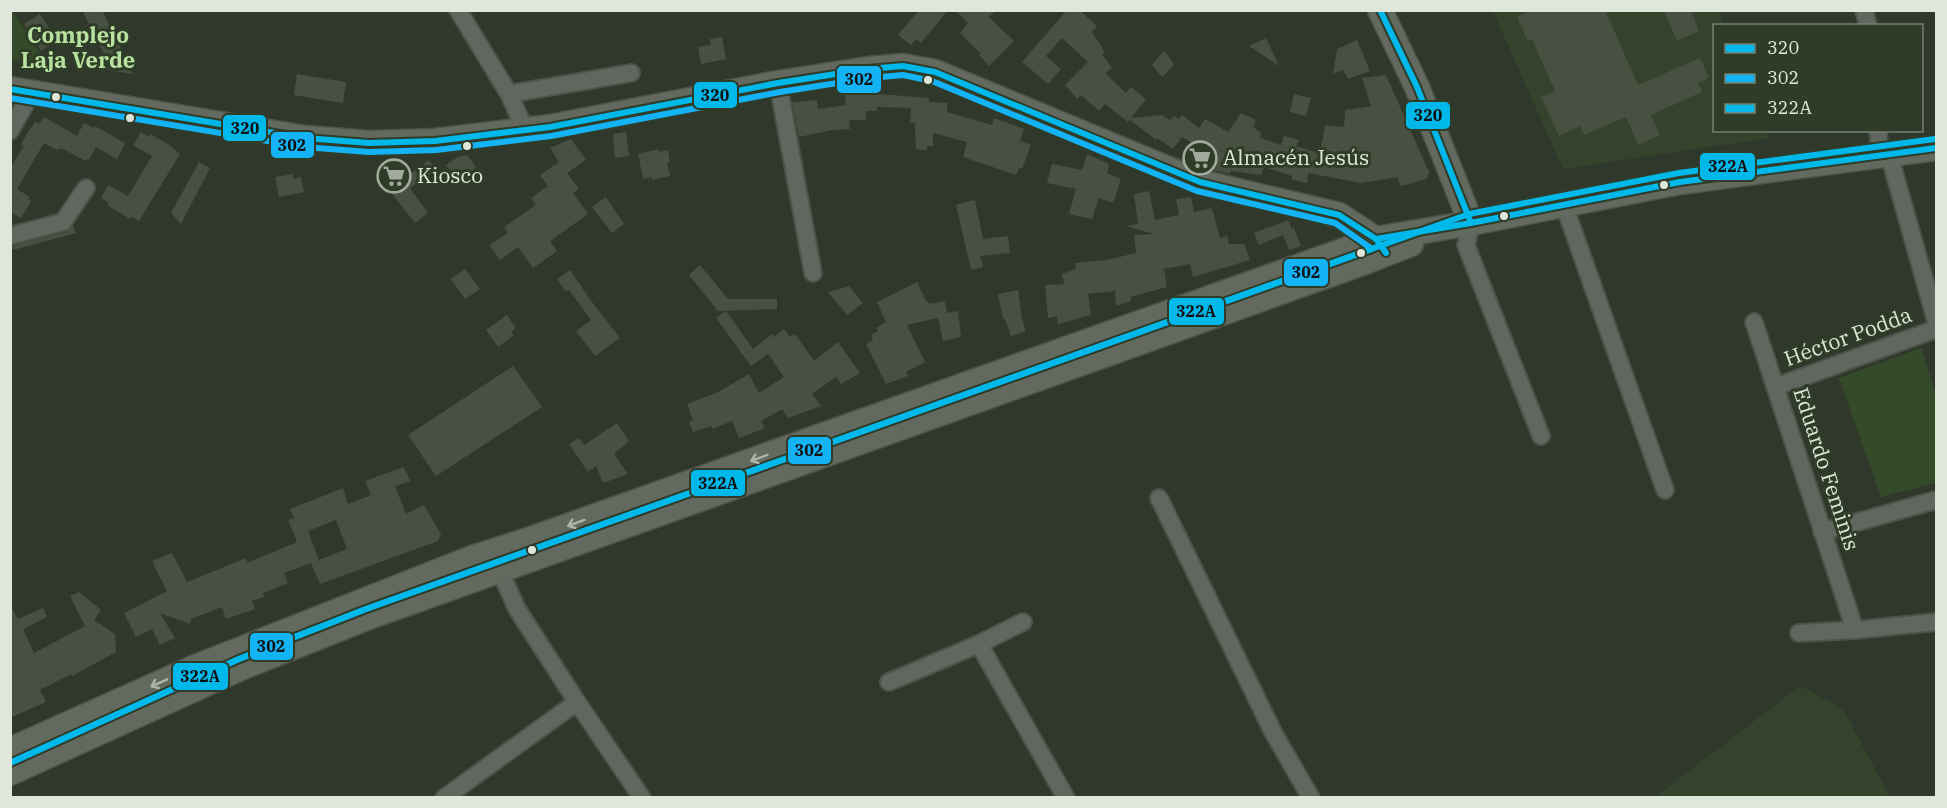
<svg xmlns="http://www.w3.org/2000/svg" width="1947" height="808" font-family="'IBM Plex Serif',serif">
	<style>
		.built { fill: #34432b }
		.green { fill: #354a28 }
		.building { fill: #475041; fill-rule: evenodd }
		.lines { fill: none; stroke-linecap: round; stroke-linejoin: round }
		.street-casing { stroke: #4c5349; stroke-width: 20 }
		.secondary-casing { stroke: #4c5349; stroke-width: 27 }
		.street { stroke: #61675e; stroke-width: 16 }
		.secondary { stroke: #63695e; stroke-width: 24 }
		.bus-1-casing { stroke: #2f3c28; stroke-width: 10 }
		.bus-2-casing { stroke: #2f3c28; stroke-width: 10 }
		.bus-3-casing { stroke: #2f3c28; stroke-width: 10 }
		.bus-1 { stroke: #00b8ea; stroke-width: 6 }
		.bus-2 { stroke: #14b3f6; stroke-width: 6 }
		.bus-3 { stroke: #00b8ea; stroke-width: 6 }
		.oneway { stroke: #adb5a8 }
		.bus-dot { fill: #dfe7da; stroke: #2f3c28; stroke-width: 2 }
		.labels { text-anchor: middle; stroke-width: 6; stroke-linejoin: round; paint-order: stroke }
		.poi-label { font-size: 21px; fill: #dfe7da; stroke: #2f3c28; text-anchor: start }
		.street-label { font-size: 21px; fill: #dfe7da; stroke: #2f3c28 }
		.neighbourhood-label { font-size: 22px; font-weight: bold; fill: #b8e29f; stroke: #2f3c28 }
		.line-badge { stroke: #2f3c28; stroke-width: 2 }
		.pale-badge-label { font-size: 16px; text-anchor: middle; font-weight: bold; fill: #111 }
	</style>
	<rect width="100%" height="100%" fill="#30382c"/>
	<path class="built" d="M1493,11H1719L1725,25L1714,26V130L1766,131L1769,138L1563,169Z
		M1800,686L1843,709L1890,797H1655Z"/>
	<path class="green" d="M10,11H13L48,65L11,59Z
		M1921,348L1936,394V483L1881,497L1839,378Z"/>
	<path class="building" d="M82,10H102L133,74L101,69L99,60L106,58Z
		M919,10H948L921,43L916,39L911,45L898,35Z
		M955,10H996L989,17L1014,41L989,66L979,55L981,54L960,33L968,23Z
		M1067,10H1079L1097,26L1092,32L1105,52L1102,54L1112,68L1105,73L1126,93L1131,87L1146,99L1131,118L1162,115L1170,120L1174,116L1179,119L1182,115L1199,128L1205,119L1228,132L1241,113L1256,120L1253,127L1261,133L1260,138L1281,145L1284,136L1299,140L1296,146L1320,154L1325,125L1344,127L1345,110L1371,106L1362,78L1386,75L1429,172L1427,179L1401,186L1397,177L1361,183L1308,173L1307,183L1292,180V176L1264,167L1261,175L1231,171L1230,174L1207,169L1211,154L1182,137L1173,149L1157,138L1156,140L1130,120L1128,122L1105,104L1099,111L1081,95L1077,99L1065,85L1088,62L1062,38L1046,56L1061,69L1048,84L1022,62Z
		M1531,10H1605L1638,85L1700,58L1709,78L1698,83L1702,92L1651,115L1660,135L1638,145L1626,117L1584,135L1580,126L1559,136L1541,97L1555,91L1532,39L1528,41L1517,17Z
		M1664,10H1691L1699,31L1677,41Z
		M40,14L58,41L41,51L24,24Z
		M722,37L726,59L701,64L698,47L711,45L710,39Z
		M1266,38L1279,66L1249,46Z
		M1357,40L1370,71L1348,79L1343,70L1333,74L1337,49Z
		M1164,51L1173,62V66L1162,77L1152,65Z
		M297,74L346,82L343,103L294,95Z
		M878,92V94L929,98V102L947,103V112L992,125L994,118L1024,129L1020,141L1031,145L1022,169L1019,168L1016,175L963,157L967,142L933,133V146H927V150L916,149L915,123H910L911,108L877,107V111H866V120H849L850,129L833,130L799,137L792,102L817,100L818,109L846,105L845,95Z
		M1294,94L1311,98L1306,116L1290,112Z
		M44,117L77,136L84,123L93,128L95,126L125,143L117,159L96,147L89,160L87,159L86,161L61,148L57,150L44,143L17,189L30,197L28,199L31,201L21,218L10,212V168L24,146L21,144L27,134L35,122L39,124Z
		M141,132L149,137L150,134L168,144L180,154L139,221L132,217L130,219L107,205L109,203L101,198L108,185L128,196L152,156L133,145Z
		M626,132L629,156L615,158L613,134Z
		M571,139L586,160L567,173L579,189L573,193L588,214L550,241L557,251L533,268L518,247L500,260L489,245L508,233L504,227L536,205L531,198L548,186L540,175L559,162L550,148Z
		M659,149V152L668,150L670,162H667L670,176L652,180L651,177L643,179L638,154Z
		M1087,154L1109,164L1107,173L1121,179L1113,203L1099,198L1092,219L1069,214L1076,189L1047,183L1052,164L1082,170Z
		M467,155L476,167L459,182L446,165L458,157Z
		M429,160L436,170L410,188L428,213L415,223L385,185L399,175L403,179Z
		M199,162L210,168L181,224L171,213Z
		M293,174V179L301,177L304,192L279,197L275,177Z
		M1149,191L1155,220L1179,215L1176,199L1191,197L1194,212L1212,208L1220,238L1227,236L1229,244H1244L1250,260L1193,277L1190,264L1164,269L1167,287L1130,297L1131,301L1116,306L1115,291L1088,294L1091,315L1058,324L1057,316L1048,318L1045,285L1064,284L1062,274L1076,269L1075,263L1107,260L1136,253L1134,235L1154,234L1125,226L1138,224L1134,194Z
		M606,197L624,224L612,233L592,207Z
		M975,200L983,239L1008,236L1010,253L980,256L983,267L971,270L956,205Z
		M1288,220L1292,229L1294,228L1301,246L1289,250L1283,235L1259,245L1254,233Z
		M73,225L76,233L13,250L12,246L66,232Z
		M700,265L728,299H777V309L718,311L689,275Z
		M465,269L480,289L465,299L451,279Z
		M570,270L592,302L620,338L595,356L576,331L591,320L569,290L566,292L557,279Z
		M917,282L926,301H928L929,304L945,301L947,313L958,311L961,337L943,341L938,318L907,325L925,362L906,372L908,376L886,384L866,344L873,340L871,335L878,331L876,328L886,322L877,302Z
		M849,286L863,303L847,315L828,292Z
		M1018,290L1022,319L1026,331L1011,336L1005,319H1003L998,294Z
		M726,311L753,349L772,334L774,337L784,329L790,337L795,334L814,361L838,342L860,373L841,384L836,377L812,394L821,406L788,418L782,409L761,421L765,428L739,438L732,421L712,429L711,426L693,432L689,422L693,420L687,404L718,392L749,374L759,393L784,377L768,354L751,366L716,318Z
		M507,315L516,328L511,332L514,335L498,347L486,330Z
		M513,366L542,407L436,476L408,435Z
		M617,423L629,441L614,454L628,474L603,483L596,466L588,472L569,444L579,438L584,445Z
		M403,467L411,481L395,486L406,514L424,505L441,534L438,541L320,584L311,563L284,573L288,583L263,593L264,597L252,601L255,609L226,619L222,607L191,619L190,624L160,613L175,638L160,645L152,629L136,637L124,613L167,591L152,561L172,553L187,582L246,558L247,563L297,542L288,520L294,518L290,509L343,488L348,504L371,495L365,481ZM336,520L347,549L319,560L308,531Z
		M79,592L101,610L94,620L115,634L116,652L72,676L71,674L40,690L46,702L10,718V605L18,619L43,608L47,617L23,629L34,653L85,626L70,596Z"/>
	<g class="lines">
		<defs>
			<path id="street" d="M458,10L509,94L525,130
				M1864,10L1868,26
				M778,83L813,273
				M509,94L631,73
				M1878,130L1880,155
				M10,131L32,92
				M1889,154L1936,321
				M1564,205L1665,490
				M1471,223L1466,245L1541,436
				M10,236L63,222L86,188
				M1754,322L1855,630
				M1775,387L1936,329
				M1159,498L1273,732L1311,798
				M1822,532L1936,500
				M496,562L517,609L577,702L642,798
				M1799,633L1855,630L1936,622
				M979,644L1066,798
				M889,682L979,644L1023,622
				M444,798L577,702"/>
			<path id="secondary" d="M1380,10L1417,87L1471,223
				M10,89L305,138L369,143L435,141L550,127L778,83L868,69L903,66L935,72L1200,182L1339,215L1376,239L1383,248
				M10,750L193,668L472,558L528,540L1376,239L1471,223L1680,182L1936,148
				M10,773L243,667L369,617L1365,262L1411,244"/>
		</defs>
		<use href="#street" class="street-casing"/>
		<use href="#secondary" class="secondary-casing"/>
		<use href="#street" class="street"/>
		<use href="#secondary" class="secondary"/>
		<defs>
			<path id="bus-1" d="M1380,10L1417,87L1471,223
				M10,89L305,138L369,143L435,141L550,127L778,83L868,69L903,66L935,72L1200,182L1339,215L1376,239L1386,253
				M1376,239L1471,223L1680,182L1936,148"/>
			<path id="bus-2" d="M10,98L304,147L369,152L436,150L551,136L780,92L869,78L903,75L932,81L1197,191L1335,223L1372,249L366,609L239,659L10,763"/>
			<path id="bus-3" d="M10,763L239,659L366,609L1469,214L1679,173L1935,139"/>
		</defs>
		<use href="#bus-1" class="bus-1-casing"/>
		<use href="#bus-2" class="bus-2-casing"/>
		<use href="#bus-3" class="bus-3-casing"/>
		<use href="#bus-1" class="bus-1"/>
		<use href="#bus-2" class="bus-2"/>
		<use href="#bus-3" class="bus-3"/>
	</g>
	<defs><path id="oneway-shaft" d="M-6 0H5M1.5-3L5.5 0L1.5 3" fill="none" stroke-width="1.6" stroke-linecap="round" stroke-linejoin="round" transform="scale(1.5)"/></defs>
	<g class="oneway">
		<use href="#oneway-shaft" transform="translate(759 458) rotate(160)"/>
		<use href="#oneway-shaft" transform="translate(576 523) rotate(160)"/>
		<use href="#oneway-shaft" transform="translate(159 683) rotate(156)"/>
	</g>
	<defs>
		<symbol id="supermarket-ring" viewBox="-11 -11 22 22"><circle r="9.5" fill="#2f3c28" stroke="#a2aa9d" stroke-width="1.5"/><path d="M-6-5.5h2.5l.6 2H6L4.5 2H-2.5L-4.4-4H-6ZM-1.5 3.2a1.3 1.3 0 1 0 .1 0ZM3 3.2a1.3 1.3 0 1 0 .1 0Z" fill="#a2aa9d"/></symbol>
	</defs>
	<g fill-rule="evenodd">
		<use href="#supermarket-ring" x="1181" y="139" width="38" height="38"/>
		<use href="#supermarket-ring" x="375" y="157" width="38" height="38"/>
	</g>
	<g class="bus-dot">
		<circle cx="928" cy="80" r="5"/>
		<circle cx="56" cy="97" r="5"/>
		<circle cx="130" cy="118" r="5"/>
		<circle cx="467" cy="146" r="5"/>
		<circle cx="1664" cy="185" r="5"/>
		<circle cx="1504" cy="216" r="5"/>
		<circle cx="1361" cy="253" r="5"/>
		<circle cx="532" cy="550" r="5"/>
	</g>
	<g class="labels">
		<g class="poi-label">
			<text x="1223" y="165">Almacén Jesús</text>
			<text x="417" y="183">Kiosco</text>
		</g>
		<g class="street-label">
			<text transform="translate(1848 337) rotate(-20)" y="7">Héctor Podda</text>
			<text transform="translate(1826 469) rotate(72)" y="7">Eduardo Feminis</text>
		</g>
		<g class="neighbourhood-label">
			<text x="78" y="43">Complejo<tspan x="78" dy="25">Laja Verde</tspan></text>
		</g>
	</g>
	<g class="line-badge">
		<rect x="836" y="65" width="46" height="29" rx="6" fill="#14b3f6"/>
		<rect x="693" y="81" width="45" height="28" rx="6" fill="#00b8ea"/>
		<rect x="1405" y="101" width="46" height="29" rx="6" fill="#00b8ea"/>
		<rect x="222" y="114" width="45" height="28" rx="6" fill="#00b8ea"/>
		<rect x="270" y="131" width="45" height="28" rx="6" fill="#14b3f6"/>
		<rect x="1699" y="152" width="57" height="29" rx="6" fill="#00b8ea"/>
		<rect x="1283" y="258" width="46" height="29" rx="6" fill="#14b3f6"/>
		<rect x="1168" y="297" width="57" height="29" rx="6" fill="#00b8ea"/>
		<rect x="787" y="436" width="45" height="29" rx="6" fill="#14b3f6"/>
		<rect x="690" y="469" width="56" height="28" rx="6" fill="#00b8ea"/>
		<rect x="249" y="632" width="45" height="29" rx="6" fill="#14b3f6"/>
		<rect x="172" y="662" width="57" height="29" rx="6" fill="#00b8ea"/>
	</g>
	<g class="pale-badge-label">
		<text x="859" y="85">302</text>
		<text x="715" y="101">320</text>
		<text x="1428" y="121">320</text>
		<text x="245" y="134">320</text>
		<text x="292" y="151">302</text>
		<text x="1728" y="172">322A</text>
		<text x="1306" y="278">302</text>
		<text x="1196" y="317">322A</text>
		<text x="809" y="456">302</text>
		<text x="718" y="489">322A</text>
		<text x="271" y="652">302</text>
		<text x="200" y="682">322A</text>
	</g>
	<rect width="1947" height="808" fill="none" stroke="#dfe7da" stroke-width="24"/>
	<rect x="1713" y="24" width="210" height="108" fill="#2f3c28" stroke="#75806f" stroke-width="1.5"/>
	<rect x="1725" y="44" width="30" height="9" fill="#00b8ea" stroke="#75806f" stroke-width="1.5"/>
	<text x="1767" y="54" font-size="18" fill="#dfe7da">320</text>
	<rect x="1725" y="74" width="30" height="9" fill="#14b3f6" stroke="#75806f" stroke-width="1.5"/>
	<text x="1767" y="84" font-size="18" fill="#dfe7da">302</text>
	<rect x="1725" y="104" width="30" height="9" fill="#00b8ea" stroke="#75806f" stroke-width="1.5"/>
	<text x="1767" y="114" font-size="18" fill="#dfe7da">322A</text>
</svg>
